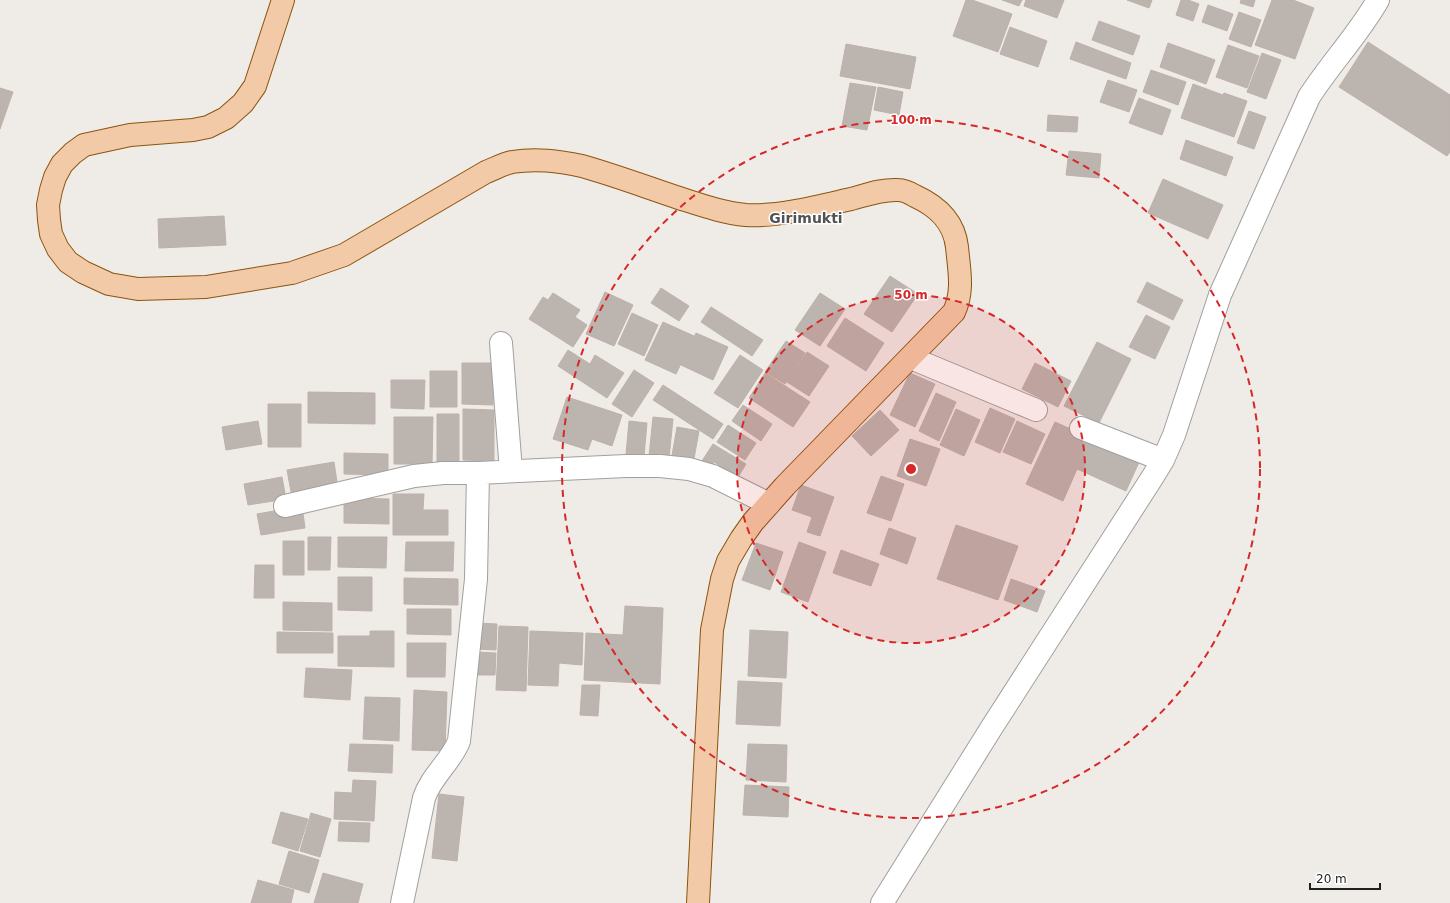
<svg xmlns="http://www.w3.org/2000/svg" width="1450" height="903" font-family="'DejaVu Sans',sans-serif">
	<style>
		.building { fill: #bcb4af; stroke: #bfb1aa }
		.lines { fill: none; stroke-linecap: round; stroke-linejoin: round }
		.street-casing { stroke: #a0a0a0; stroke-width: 24 }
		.primary-casing { stroke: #8b540f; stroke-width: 24 }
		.street { stroke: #fff; stroke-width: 22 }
		.primary { stroke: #f3caa7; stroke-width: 22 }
		.ring { fill: none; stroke: #d62828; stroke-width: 2; stroke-dasharray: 7 5 }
		.labels { text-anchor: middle; stroke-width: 3; stroke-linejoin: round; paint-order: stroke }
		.quarter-label { font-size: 14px; font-weight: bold; fill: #525252; stroke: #fff }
		.centre { fill: #d62828; stroke: #fff; stroke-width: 2 }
		.ring-label { font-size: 12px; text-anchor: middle; font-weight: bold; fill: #d62828; stroke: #fff; stroke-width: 3; stroke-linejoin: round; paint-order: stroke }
	</style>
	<rect width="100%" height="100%" fill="#efebe6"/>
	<path class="building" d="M966,0H972L1012,14L998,52L953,36Z
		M1002,0H1022L1019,6Z
		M1026,0H1064L1057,18L1024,6Z
		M1127,0H1152L1149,8Z
		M1181,0H1188L1199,4L1193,21L1176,15Z
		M1241,0H1255L1253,7L1240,3Z
		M1272,0H1293L1314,8L1295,59L1255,45Z
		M1208,5L1233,14L1227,31L1202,22Z
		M1239,12L1261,20L1251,47L1229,39Z
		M1099,21L1140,36L1133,55L1092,40Z
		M1010,27L1047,41L1038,67L1000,54Z
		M1076,42L1131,63L1126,79L1070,59Z
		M1368,42L1450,95V152L1447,156L1339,87Z
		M1168,43L1215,60L1206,84L1160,67Z
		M846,44L916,57L910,89L840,76Z
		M1228,45L1259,56L1247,88L1216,77Z
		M1262,53L1281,60L1266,99L1247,92Z
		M1151,70L1186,82L1178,105L1143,92Z
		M1108,80L1137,90L1129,112L1100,102Z
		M850,83L876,87L867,130L842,126Z
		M1193,84L1223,95L1224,93L1247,101L1234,137L1181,118Z
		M878,87L903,92L899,115L874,110Z
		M0,88L13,92L0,129Z
		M1139,98L1171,110L1162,135L1129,123Z
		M1249,111L1266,117L1254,149L1237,143Z
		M1048,115L1078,117L1077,132L1047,131Z
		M1186,140L1233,157L1226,176L1180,159Z
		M1069,151L1101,154L1099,178L1066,175Z
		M1163,179L1223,205L1208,239L1148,213Z
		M224,216L226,245L159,248L158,219Z
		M890,276L918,294L892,332L864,314Z
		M1147,282L1183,300L1173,320L1137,302Z
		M661,288L689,306L679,321L651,303Z
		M605,292L633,305L614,346L586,334Z
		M553,293L580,310L575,317L587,325L573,347L529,319L543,297L548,300Z
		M820,293L845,309L820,346L795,330Z
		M711,307L763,340L752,356L701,322Z
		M632,313L658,325L644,356L618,344Z
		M1146,315L1170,327L1155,359L1129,347Z
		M845,318L884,343L866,371L827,346Z
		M663,322L694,336L676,374L645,360Z
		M696,333L728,347L713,380L681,365Z
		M786,341L805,353L785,384L765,372Z
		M1097,342L1131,359L1099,423L1064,406Z
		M568,350L590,364L595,355L624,373L607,398L558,366Z
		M807,352L829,366L809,396L787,382Z
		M740,355L763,370L738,408L714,393Z
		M462,363H493V405L462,404Z
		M1035,363L1071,381L1058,407L1022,389Z
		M634,370L654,383L632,417L612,404Z
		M430,371H457V407H430Z
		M765,373L810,402L793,427L749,398Z
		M910,373L935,384L915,427L890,415Z
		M391,380H425L424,409L391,408Z
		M663,385L723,424L713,439L653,400Z
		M308,392L375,393V424L308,423Z
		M936,393L956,402L939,441L919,431Z
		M567,397L622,415L612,446L592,439L588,450L553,439Z
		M268,404H301V447H268Z
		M743,405L772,424L761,441L732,421Z
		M990,408L1015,419L1000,453L975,442Z
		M463,409L494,410V461L463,460Z
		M956,409L980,420L964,456L940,445Z
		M880,410L899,430L871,456L852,436Z
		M437,414H459V464H437Z
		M394,417H433L432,464H394Z
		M653,417L673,419L669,458L649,456Z
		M258,421L262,444L226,450L222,427Z
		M629,421L647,423L644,456L626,454Z
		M1017,421L1045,434L1031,464L1003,452Z
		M1055,422L1140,460L1126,491L1077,469L1063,501L1026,484Z
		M728,425L756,443L745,460L717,442Z
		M677,427L699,431L693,464L671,461Z
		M910,439L940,449L926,486L897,476Z
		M713,444L746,464L738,477L714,462L711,468L702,461Z
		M344,453L388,454V475L344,474Z
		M334,462L338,489L292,497L287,470Z
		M881,476L904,484L891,521L867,513Z
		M282,477L286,499L248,505L244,484Z
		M801,485L834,497L820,536L807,532L812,517L792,510Z
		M393,494H424L423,510H448V535H393Z
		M344,498L389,499V524L344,523Z
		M302,506L305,528L261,535L257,514Z
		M956,525L1018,546L998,600L937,579Z
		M889,528L916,538L907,564L880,554Z
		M308,537H331L330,570H308Z
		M338,537H387L386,568L338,567Z
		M283,541H304V575H283Z
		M406,542H454L453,571H405Z
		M799,542L826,552L808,602L781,592Z
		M756,543L783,552L770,590L742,580Z
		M841,550L879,564L871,586L833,573Z
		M255,565H274V598H254Z
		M338,577H372V611L338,610Z
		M404,578L458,579V605L404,604Z
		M1011,579L1045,591L1037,612L1004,600Z
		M283,602L332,603V631L283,630Z
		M625,606L663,608L660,684L584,680L586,633L623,635Z
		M407,609H451V635L407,634Z
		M477,623L497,624L496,650L476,649Z
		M499,626L528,627L526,691L496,690Z
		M750,630L788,632L786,678L748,676Z
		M370,631H394V667L338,666V636H370Z
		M530,631L583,633L582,665L559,663L558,686L528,685Z
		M277,632L333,633V653H277Z
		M407,643H446L445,677H407Z
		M477,652L496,653L495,675H476Z
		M306,668L352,670L350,700L304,697Z
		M738,681L782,683L780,726L736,724Z
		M582,685H600L598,716L580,715Z
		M414,690L447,692L445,751L412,750Z
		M365,697L400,698L399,741L363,739Z
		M350,744L393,745L392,773L348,771Z
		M748,744L787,745L786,782L746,780Z
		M353,780L376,781L374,821L334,819L335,792L352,793Z
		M745,785L789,787L788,817L743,815Z
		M439,794L464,797L457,861L432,858Z
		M281,812L308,819L298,851L272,843Z
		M311,813L331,819L320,857L300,851Z
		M339,822L370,823L369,842L338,841Z
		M289,851L319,860L309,893L279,884Z
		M323,873L363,884L358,903H314Z
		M258,880L294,890L291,903H251Z"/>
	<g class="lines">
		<defs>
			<path id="street" d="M501,343L511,471
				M911,358L1036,410
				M1081,428L1163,460
				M285,506L414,476L443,473H478L626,466H660L689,469L713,476L769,504
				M402,903L424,798C431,776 451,762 459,741L476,579L478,473
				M882,903L992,727L1152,478L1163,460L1174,435L1220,295L1309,97C1330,64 1358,35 1378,0"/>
			<path id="primary" d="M283,0L255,86L243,103L226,118L208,127L193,130L130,135L84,145L73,153L62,164L55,177L51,190L48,205L49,220L51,234L58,249L68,262L83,272L109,284L138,289L206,287L292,273L344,255L486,172C494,169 503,164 512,162C536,158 558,161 582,166C614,175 646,187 679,198C701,205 723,213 746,215C778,217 820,206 851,199C866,195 882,189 898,190C903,190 910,193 915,196C937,206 954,221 957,247C959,269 964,291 954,312L785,486L753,522L741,539L728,561L722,579L712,630L698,903"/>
		</defs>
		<use href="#street" class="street-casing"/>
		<use href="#primary" class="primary-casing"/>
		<use href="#street" class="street"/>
		<use href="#primary" class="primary"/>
	</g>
	<circle cx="911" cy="469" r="174" fill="#d62828" fill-opacity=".12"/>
	<g class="ring">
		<circle cx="911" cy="469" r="174"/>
		<circle cx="911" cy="469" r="349"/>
	</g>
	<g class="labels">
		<g class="quarter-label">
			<text x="806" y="223">Girimukti</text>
		</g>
	</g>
	<circle cx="911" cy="469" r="6" class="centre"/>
	<g class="ring-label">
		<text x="911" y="124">100 m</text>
		<text x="911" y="299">50 m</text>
	</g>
	<path d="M1310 883v6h70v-6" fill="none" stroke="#1f1f1f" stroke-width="2"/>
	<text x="1316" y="883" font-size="12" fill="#1f1f1f" stroke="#ffffff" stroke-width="3" paint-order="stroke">20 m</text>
</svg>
